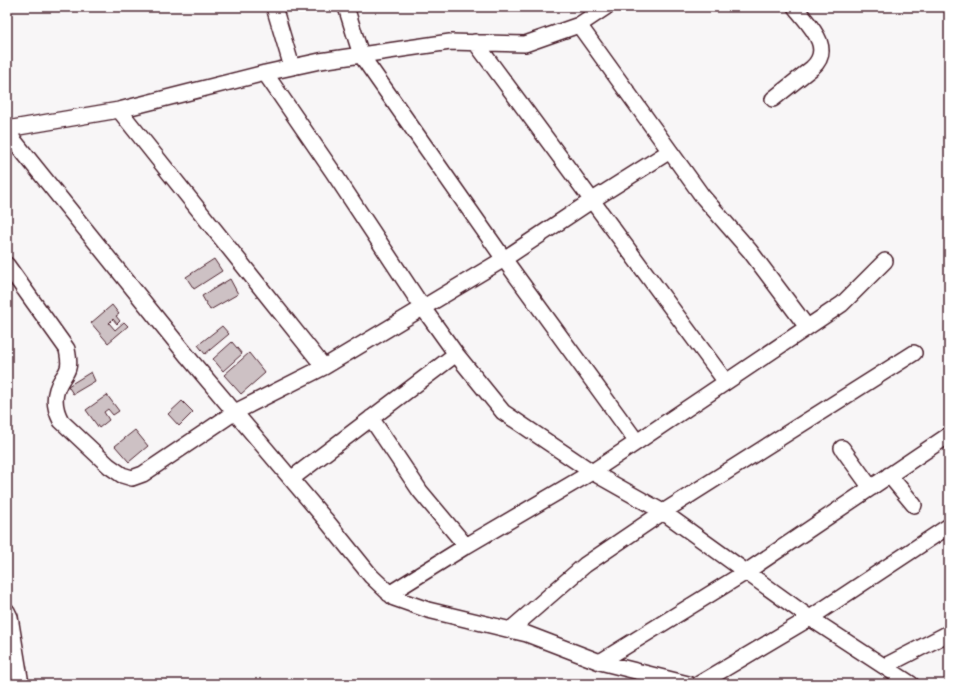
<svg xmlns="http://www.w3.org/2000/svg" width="956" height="691" font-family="Mynerve,sans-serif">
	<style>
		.building { fill: #cdc1c4; stroke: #4a1f2b }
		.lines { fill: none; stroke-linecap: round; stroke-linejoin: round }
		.street-casing { stroke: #4a1f2b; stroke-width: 18 }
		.street { stroke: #fff; stroke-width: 15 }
	</style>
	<rect width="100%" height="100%" fill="#f8f6f7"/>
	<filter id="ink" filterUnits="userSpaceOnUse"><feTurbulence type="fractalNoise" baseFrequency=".025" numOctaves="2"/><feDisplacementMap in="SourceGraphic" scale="8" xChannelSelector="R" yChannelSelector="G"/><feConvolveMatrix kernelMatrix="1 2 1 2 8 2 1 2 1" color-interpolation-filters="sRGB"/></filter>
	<g filter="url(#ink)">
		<path class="building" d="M214,259L222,271L194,289L186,277Z
			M230,279L238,294L210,310L202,296Z
			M112,305L119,314L116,316L120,321L117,324L113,319L109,323L115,330L124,322L128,326L108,343L91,323Z
			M222,326L229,334L205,354L198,345Z
			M232,342L242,354L223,371L213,359Z
			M249,353L265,373L241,394L224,375Z
			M91,372L95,381L73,394L68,386Z
			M107,395L119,411L113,415L108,409L104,412L109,420L99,428L86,410Z
			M182,401L193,412L179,426L168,414Z
			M135,430L148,446L129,462L115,446Z"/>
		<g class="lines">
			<defs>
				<path id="street" d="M274,7L292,67
					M346,7L361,55L504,259L637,442
					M579,25L703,197L750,251L807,327
					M475,42L726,382
					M265,73L333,172L423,308L456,354L503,412L592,472L663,512L810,618L911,684
					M773,99L812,68C835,48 808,24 795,7
					M119,110L324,367
					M7,129L119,110L265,73L320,61L450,42L525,44L579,25L606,7
					M7,132L188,357L325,519L371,576L394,598L428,610L527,634L600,662L688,684
					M7,265L67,349C68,356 70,362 68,368C67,372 64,376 62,379C53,393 53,406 61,421L109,466L122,475L132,478L143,474L235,412L324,367L504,259L591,201L670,151
					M371,418L420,491L466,546
					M842,448L871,488
					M889,475L914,505
					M291,479L456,354
					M389,594L466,546L592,472L637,442L842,304L885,261
					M7,611L10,617L21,684
					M510,630L585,565L663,512L914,353
					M600,662L746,572L949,435
					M885,666L949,633
					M699,684L810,618L949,526"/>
			</defs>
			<use href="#street" class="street-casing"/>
			<use href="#street" class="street"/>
		</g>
	</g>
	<rect width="956" height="691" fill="none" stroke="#fff" stroke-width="24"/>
	<rect x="12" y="12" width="932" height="667" fill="none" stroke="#4a1f2b" stroke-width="1.5" filter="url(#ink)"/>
</svg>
